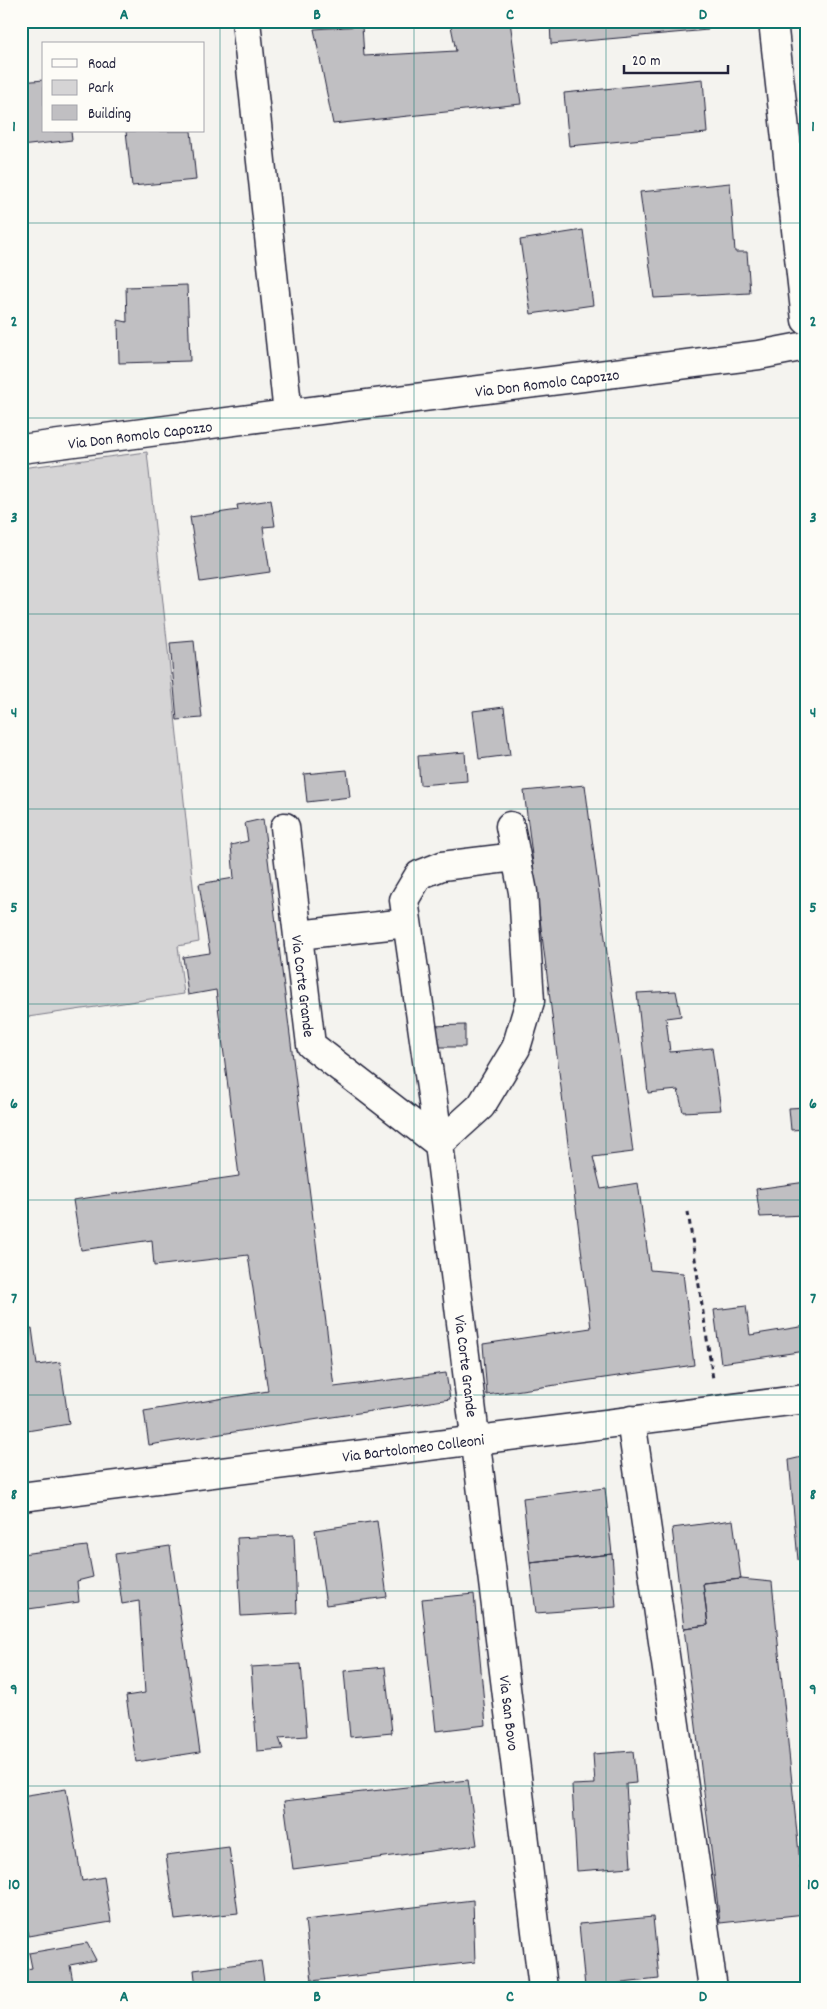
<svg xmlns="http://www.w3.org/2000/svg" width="827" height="2009" font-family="Dekko,sans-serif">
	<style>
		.green { fill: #d5d4d5; stroke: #7c7b88 }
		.building { fill: #c0bfc2; stroke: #22223b }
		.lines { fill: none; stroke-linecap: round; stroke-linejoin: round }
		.minor-casing { stroke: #22223b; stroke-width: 31 }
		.path { stroke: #22223b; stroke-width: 3; stroke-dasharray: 5 4; stroke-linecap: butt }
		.minor { stroke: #fdfcf7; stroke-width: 28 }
		.grid { fill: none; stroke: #0f766e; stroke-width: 1; stroke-opacity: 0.55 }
		.labels { text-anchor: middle; stroke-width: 4; stroke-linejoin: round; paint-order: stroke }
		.street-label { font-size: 16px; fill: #22223b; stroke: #fdfcf7 }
		.neatline { fill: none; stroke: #0f766e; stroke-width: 2 }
		.grid-label { font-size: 16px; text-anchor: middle; font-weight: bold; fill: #0f766e }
	</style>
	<rect width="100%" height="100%" fill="#f4f3ef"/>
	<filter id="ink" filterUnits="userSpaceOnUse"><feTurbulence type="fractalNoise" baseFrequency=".02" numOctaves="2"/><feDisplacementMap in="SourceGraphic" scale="10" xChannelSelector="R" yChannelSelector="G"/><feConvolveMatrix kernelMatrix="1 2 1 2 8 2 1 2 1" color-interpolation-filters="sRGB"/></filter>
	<g filter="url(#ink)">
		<path class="green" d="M147,452L199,942L178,946L184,994L21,1018V468Z"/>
		<path class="building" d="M450,21H510L521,104L333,124L314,29L362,26L364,56L456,51Z
			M550,21H708V30L551,44Z
			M703,79L707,133L569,146L564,93Z
			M44,80V131H71L72,140L21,146V82Z
			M126,131H191L196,180L132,186Z
			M730,183L735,252H747L750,293L654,298L640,192Z
			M583,230L593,305L531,314L520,240Z
			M187,285L190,361L119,363L118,320L127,322L126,287Z
			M21,346L25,379H21Z
			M271,500L275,526L263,527L270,572L200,582L190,517L238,510L237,505Z
			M194,641L202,718L177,720L170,643Z
			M504,707L510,755L479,759L473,711Z
			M465,752L467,781L420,785L418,756Z
			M347,770L350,797L307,802L304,774Z
			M585,785L633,1152L593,1157L601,1189L638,1183L650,1270L683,1273L694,1365L487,1395L483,1344L591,1328L524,791Z
			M263,819L334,1387L446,1373L450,1399L149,1445L144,1411L268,1391L248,1255L154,1266L152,1240L81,1250L73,1200L239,1176L216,990L188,995L183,957L210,953L199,884L234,878L231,845L248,841L245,823Z
			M676,991L681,1016L666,1018L670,1052L712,1048L721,1110L683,1112L678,1090L648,1093L637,993Z
			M465,1025V1047H432L431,1026Z
			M806,1107V1129L791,1130L789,1108Z
			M806,1182V1247L805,1215L760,1217L756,1189Z
			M746,1306L750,1335L806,1326V1351L721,1363L714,1310Z
			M32,1328L37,1365L60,1362L69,1424L21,1432V1330Z
			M806,1456V1559L798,1560L789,1460Z
			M605,1488L612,1554L530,1563L523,1498Z
			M733,1520L741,1579L703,1583L708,1625L684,1628L672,1528Z
			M377,1521L387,1597L326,1605L315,1530Z
			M294,1535L297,1613L241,1616L237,1538Z
			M87,1546L93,1577L77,1581L79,1602L21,1610V1554Z
			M170,1546L200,1752L136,1762L126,1696L145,1693L139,1601L122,1604L115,1554Z
			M612,1554L616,1607L536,1613L530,1563Z
			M741,1579L772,1582L805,1914L720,1923L684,1628L708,1625L703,1583Z
			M474,1594L486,1725L436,1731L422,1599Z
			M301,1664L307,1736L279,1738L283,1749L257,1751L251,1667Z
			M385,1667L392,1733L350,1737L344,1671Z
			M633,1751L636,1783L626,1784L631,1867L577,1871L572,1785L595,1784L593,1754Z
			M468,1780L477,1845L293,1869L284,1801Z
			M66,1789L82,1881L104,1877L111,1922L28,1936L21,1898V1796Z
			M229,1847L238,1913L175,1920L166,1855Z
			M473,1900L475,1962L312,1981L305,1920Z
			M653,1917L659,1979L585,1987L579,1924Z
			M87,1943L96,1960L70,1965L74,1988H21V1970L32,1968L29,1953Z
			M261,1961L265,1988H196L194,1970Z"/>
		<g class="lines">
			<defs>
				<path id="minor" d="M773,21L806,320
					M288,414L759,355L806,346
					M21,449L288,414L246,21
					M285,827L311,1045L439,1144
					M516,857L442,866L419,875L404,900L439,1144L543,1988
					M298,935L407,923
					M439,1144L481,1106L516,1048L530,1001L523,892L510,826
					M631,1420L713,1988
					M21,1497L806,1399"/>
			</defs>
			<use href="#minor" class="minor-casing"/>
			<path class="path" d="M688,1212L713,1379"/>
			<use href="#minor" class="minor"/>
		</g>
	</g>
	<path class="grid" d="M220,21V1988M414,21V1988M606,21V1988M21,223H806M21,418H806M21,614H806M21,809H806M21,1004H806M21,1200H806M21,1395H806M21,1591H806M21,1786H806"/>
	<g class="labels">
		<g class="street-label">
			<text transform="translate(547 382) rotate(-7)" y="6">Via Don Romolo Capozzo</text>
			<text transform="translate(140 434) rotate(-7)" y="6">Via Don Romolo Capozzo</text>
			<text transform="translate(304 986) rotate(83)" y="6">Via Corte Grande</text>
			<text transform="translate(467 1366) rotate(83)" y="6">Via Corte Grande</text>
			<text transform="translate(413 1447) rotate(-7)" y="6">Via Bartolomeo Colleoni</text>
			<text transform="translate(510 1713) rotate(83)" y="6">Via San Bovo</text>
		</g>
	</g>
	<rect width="827" height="2009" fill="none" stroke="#fdfcf7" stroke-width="55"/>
	<rect x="42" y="42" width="162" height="90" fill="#fdfcf7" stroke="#a5a5ac"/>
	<rect x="52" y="59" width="25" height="8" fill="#fdfcf7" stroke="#a5a5ac"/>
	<text x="88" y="68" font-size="15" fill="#22223b">Road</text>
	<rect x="52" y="80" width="25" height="15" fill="#d5d4d5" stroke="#a5a5ac"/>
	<text x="88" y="92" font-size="15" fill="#22223b">Park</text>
	<rect x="52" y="105" width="25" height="15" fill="#c0bfc2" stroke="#a5a5ac"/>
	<text x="88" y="118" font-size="15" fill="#22223b">Building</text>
	<path d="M624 65v8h104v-8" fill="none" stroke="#22223b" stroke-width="2.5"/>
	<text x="632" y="65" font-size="15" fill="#22223b" stroke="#fdfcf7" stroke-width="4" paint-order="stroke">20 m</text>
	<rect x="28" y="28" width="772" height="1954" class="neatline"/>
	<g class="grid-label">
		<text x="124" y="19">A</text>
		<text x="317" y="19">B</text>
		<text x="510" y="19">C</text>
		<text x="703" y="19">D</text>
		<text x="14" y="131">1</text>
		<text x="813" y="131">1</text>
		<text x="14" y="326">2</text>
		<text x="813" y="326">2</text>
		<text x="14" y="522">3</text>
		<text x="813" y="522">3</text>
		<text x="14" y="717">4</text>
		<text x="813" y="717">4</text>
		<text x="14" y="912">5</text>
		<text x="813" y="912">5</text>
		<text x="14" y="1108">6</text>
		<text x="813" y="1108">6</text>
		<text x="14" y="1303">7</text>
		<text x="813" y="1303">7</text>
		<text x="14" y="1499">8</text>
		<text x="813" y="1499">8</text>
		<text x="14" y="1694">9</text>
		<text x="813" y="1694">9</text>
		<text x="14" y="1889">10</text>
		<text x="813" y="1889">10</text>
		<text x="124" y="2001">A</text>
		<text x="317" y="2001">B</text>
		<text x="510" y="2001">C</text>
		<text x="703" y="2001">D</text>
	</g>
</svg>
